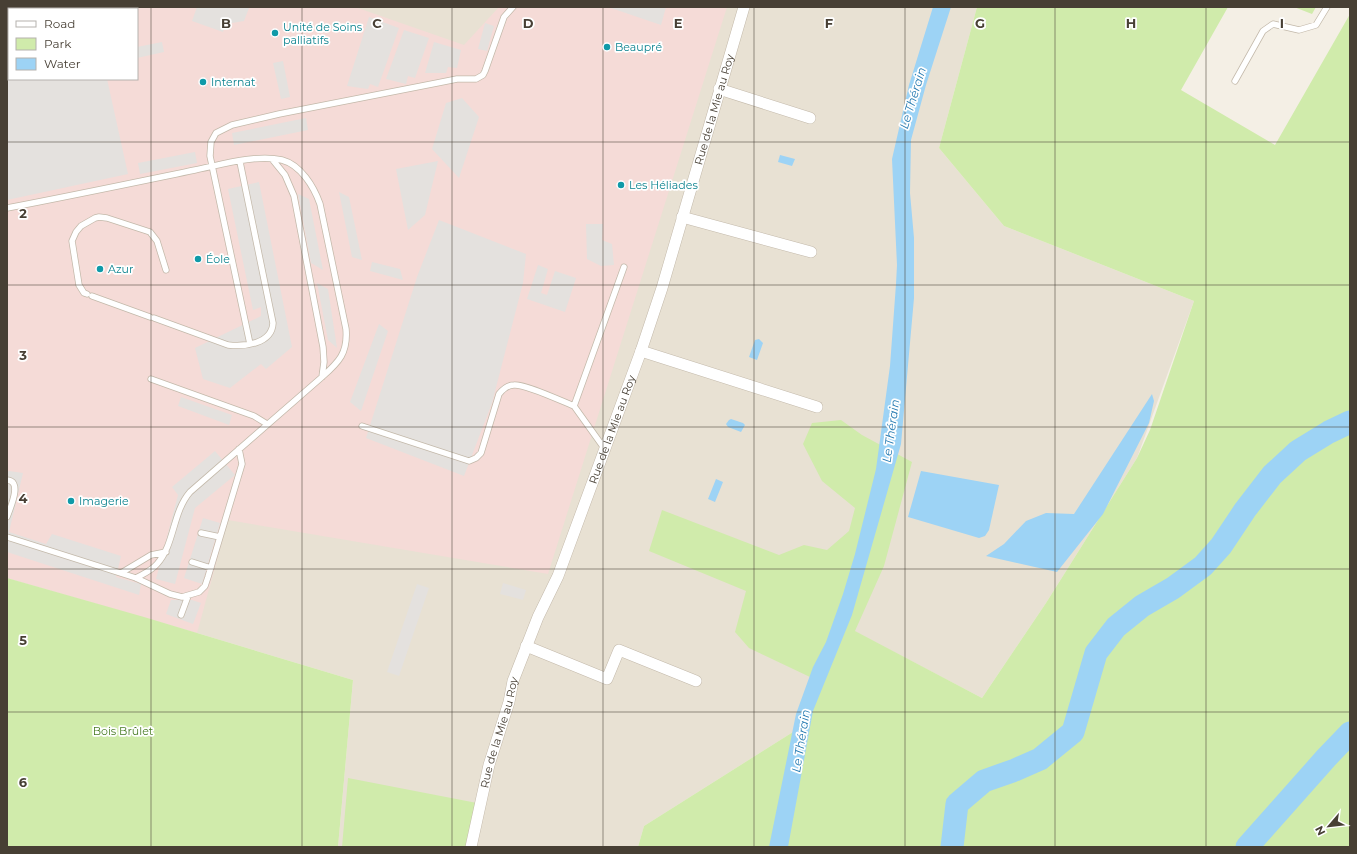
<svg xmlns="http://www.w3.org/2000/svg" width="1357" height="854" font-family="Montserrat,sans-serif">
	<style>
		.residential { fill: #e8e1d3; fill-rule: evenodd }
		.medical { fill: #f5dbd7; fill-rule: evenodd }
		.green { fill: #d0ebab }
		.parking { fill: #e4e1de }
		.water { fill: #9dd3f5 }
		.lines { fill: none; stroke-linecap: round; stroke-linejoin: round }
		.river { stroke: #9dd3f5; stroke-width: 23 }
		.lane-casing { stroke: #c3b9aa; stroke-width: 7 }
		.street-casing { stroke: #c3b9aa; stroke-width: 12 }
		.lane { stroke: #fff; stroke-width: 5.5 }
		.street { stroke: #fff; stroke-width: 11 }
		.grid { fill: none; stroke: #473f34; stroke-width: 1; stroke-opacity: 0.55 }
		.culture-dot { fill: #0f9aa8; stroke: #fff; stroke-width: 1.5 }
		.labels { text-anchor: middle; stroke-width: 3.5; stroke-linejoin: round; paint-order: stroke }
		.culture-label { font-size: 11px; fill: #0d838f; stroke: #fff; text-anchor: start }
		.street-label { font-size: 11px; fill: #473f34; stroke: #fff }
		.park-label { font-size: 11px; fill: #487c24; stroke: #fff }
		.water-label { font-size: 12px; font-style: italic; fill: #257ab1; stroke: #fff }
		.grid-label { font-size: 13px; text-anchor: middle; font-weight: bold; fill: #473f34; stroke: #fff; stroke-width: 3.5; stroke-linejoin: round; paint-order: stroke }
	</style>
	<rect width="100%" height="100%" fill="#f4efe5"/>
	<path class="residential" d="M7,7H977L939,148L1004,226L1194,301L1137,458L1046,603L982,698L829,618L793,732L644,826L638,847H338L353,680L144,617L7,578ZM9,9H137V79H9Z"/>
	<path class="medical" d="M7,7H355L464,45L499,7H727L548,574L228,520L197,633L7,578ZM9,9H137V79H9Z"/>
	<path class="green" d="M977,7H1228L1181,90L1275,145L1350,14V847H638L644,826L793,732L815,663L810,677L749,648L735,632L746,591L649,551L662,510L779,555L804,545L827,550L849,531L855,508L822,481L803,444L812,423L841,420L862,435L912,462L884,566L855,631L982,698L1046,603L1137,458L1150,430L1194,301L1004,226L939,148Z
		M1294,7H1316L1312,14Z
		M7,578L144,617L353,680L338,847H7Z
		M348,778L477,803L468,847H342Z"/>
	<path class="parking" d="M7,7H33L32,9H9V24H7Z
		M197,7H245L249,8L244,21L226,24L223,32L192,21Z
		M608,7H666L661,25Z
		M369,17L399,28L378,87L370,84L368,89L347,86Z
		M485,23L494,26L487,51L478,49Z
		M404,30L429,38L415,78L408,76L406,84L386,79Z
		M9,38V79H107L128,174L7,200V39Z
		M162,42L164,52L137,58V47Z
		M434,42L461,50L457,68L448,67L446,73H425Z
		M283,61L290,97L281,99L273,63Z
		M462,98L479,117L459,178L432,149L446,103Z
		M306,118L308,130L234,145L232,133Z
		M195,152L197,163L140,174L138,163Z
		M438,161L425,215L408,230L396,169Z
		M259,182L292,347L266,369L261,364L230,388L203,379L195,348L261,316V307L253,310L228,189Z
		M339,192L349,197L362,260L352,257Z
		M298,194L309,199L323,270L311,263Z
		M439,220L526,254L523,283L492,403L464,476L366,438L417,277Z
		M586,224H603L602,240L612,244L614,265L601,266L587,259Z
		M372,262L400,269L403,280L370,271Z
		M538,265L548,269L541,293L547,295L555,271L576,278L565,312L527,299Z
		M317,283L328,289L337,348L328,340Z
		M379,324L388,331L361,411L350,402Z
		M181,397L232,415L229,425L178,406Z
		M215,451L235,475L195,508L175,584L156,579L178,495L172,487Z
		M9,471L23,473L9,532L46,544L52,534L121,556L116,577L141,584L139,595L7,552V472Z
		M203,518L220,523L202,584L184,578Z
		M503,583L526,590L523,600L500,594Z
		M417,584L429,588L399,676L387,672Z
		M171,600H192L201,603L193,624L166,614Z"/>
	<path class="water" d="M933,7H951L926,85L911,140L910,193L914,238V298L901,444L852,615L813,711L788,847H769L796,714L813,667L826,642L843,594L855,554L876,469L890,366L896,284L897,265L892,159L909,85Z
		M780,155L795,159L792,166L778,162Z
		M759,339L763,343L757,360L749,357L755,340Z
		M1152,394L1154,401L1149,423L1103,514L1057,572L986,556L1004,544L1026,521L1046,513L1074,514Z
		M731,419L743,423L745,425L741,432L728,427L726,424L729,420Z
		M921,471L999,485L989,530L985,536L979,538L908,517Z
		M716,479L723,482L715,502L708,499Z"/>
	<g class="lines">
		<path class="river" d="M952,847L957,804L984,781L1015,770L1040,759L1073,732L1096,653L1116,627L1142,606L1173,588L1203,566L1221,546L1245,510L1272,475L1298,451L1329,432L1350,422
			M1247,847L1326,758L1350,733"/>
		<defs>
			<path id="lane" d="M1235,81L1263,31L1273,24L1299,30L1316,25L1327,7
				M272,159L285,175L294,196L323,347L324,362L322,377
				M7,208C70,196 132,183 195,170C220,165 256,154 282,160C301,165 314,187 320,204L346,329C348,353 339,362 322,377L190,492C172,513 175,544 157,564C151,571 143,574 136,578
				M87,294L84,293L79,285L72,241L76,232L81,226L95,218L99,217L107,218L150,232L157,241L166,270
				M92,296L150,317
				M154,318L228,345C244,347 272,344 273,323L240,162
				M250,344L210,156L211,142L216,133L232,125L279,114L437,83L457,79H476L483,75L485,71L504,17L513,7
				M151,379L254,416L267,424
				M362,426L469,461L476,458L481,453L499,394C503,389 508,385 514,385C526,384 561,401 574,406
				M604,448L574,406L624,267
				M7,480C23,481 10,508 7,517
				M201,533L220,537
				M7,537L136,578L170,594L182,597L199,592L205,586L208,577L242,464L239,449
				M192,562L211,568
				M121,573L151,555L166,552
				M181,615L188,596"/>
			<g id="street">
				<path d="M719,89L810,118"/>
				<path d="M682,217L811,252"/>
				<path d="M641,351L817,407"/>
				<path d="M526,646L607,679L619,650L696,681"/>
				<path id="s1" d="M471,847L489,765L509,702L513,681L538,617L558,576L641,351L662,288L744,7"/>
			</g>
		</defs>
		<use href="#lane" class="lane-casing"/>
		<use href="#street" class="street-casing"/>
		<use href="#lane" class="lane"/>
		<use href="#street" class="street"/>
	</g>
	<path class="grid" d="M151,7V847M302,7V847M452,7V847M603,7V847M754,7V847M905,7V847M1055,7V847M1206,7V847M7,142H1350M7,285H1350M7,427H1350M7,569H1350M7,712H1350"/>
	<g class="culture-dot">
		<circle cx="275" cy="33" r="4"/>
		<circle cx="607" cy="47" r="4"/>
		<circle cx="203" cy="82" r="4"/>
		<circle cx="621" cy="185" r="4"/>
		<circle cx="198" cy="259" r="4"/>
		<circle cx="100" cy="269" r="4"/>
		<circle cx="71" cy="501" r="4"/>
	</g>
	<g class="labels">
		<g class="culture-label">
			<text x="283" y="31">Unité de Soins<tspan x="283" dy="13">palliatifs</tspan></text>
			<text x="615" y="51">Beaupré</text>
			<text x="211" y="86">Internat</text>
			<text x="629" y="189">Les Héliades</text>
			<text x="206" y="263">Éole</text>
			<text x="108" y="273">Azur</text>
			<text x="79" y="505">Imagerie</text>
		</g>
		<g class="street-label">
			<text dy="4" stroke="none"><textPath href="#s1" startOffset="778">Rue de la Mie au Roy</textPath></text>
			<text dy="4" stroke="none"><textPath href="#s1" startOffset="442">Rue de la Mie au Roy</textPath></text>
			<text dy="4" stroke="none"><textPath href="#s1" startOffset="118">Rue de la Mie au Roy</textPath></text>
		</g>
		<g class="park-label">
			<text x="123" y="735">Bois Brûlet</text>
		</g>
		<g class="water-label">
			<text transform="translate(913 98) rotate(-73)" y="4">Le Thérain</text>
			<text transform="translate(891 431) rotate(-82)" y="4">Le Thérain</text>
			<text transform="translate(801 741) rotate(-81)" y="4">Le Thérain</text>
		</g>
	</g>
	<g class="grid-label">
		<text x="226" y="28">B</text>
		<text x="377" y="28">C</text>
		<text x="528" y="28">D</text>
		<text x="678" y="28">E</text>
		<text x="829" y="28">F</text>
		<text x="980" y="28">G</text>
		<text x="1131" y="28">H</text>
		<text x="1282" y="28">I</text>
		<text x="23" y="218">2</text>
		<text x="23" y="360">3</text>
		<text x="23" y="503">4</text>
		<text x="23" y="645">5</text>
		<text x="23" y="787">6</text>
	</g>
	<rect width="1357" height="854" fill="none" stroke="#473f34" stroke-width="16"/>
	<rect x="8" y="8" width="130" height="72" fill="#ffffff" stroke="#b5b2ae"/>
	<rect x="16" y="21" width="20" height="6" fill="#ffffff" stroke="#b5b2ae"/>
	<text x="44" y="28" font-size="12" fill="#473f34">Road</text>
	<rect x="16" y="38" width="20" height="12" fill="#d0ebab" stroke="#b5b2ae"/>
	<text x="44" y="48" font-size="12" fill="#473f34">Park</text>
	<rect x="16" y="58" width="20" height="12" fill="#9dd3f5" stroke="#b5b2ae"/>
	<text x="44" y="68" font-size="12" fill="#473f34">Water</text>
	<g transform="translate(1329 826) rotate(242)" stroke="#ffffff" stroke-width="3" paint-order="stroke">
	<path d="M0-3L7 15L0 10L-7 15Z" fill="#473f34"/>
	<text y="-6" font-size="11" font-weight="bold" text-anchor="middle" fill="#473f34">N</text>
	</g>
</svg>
